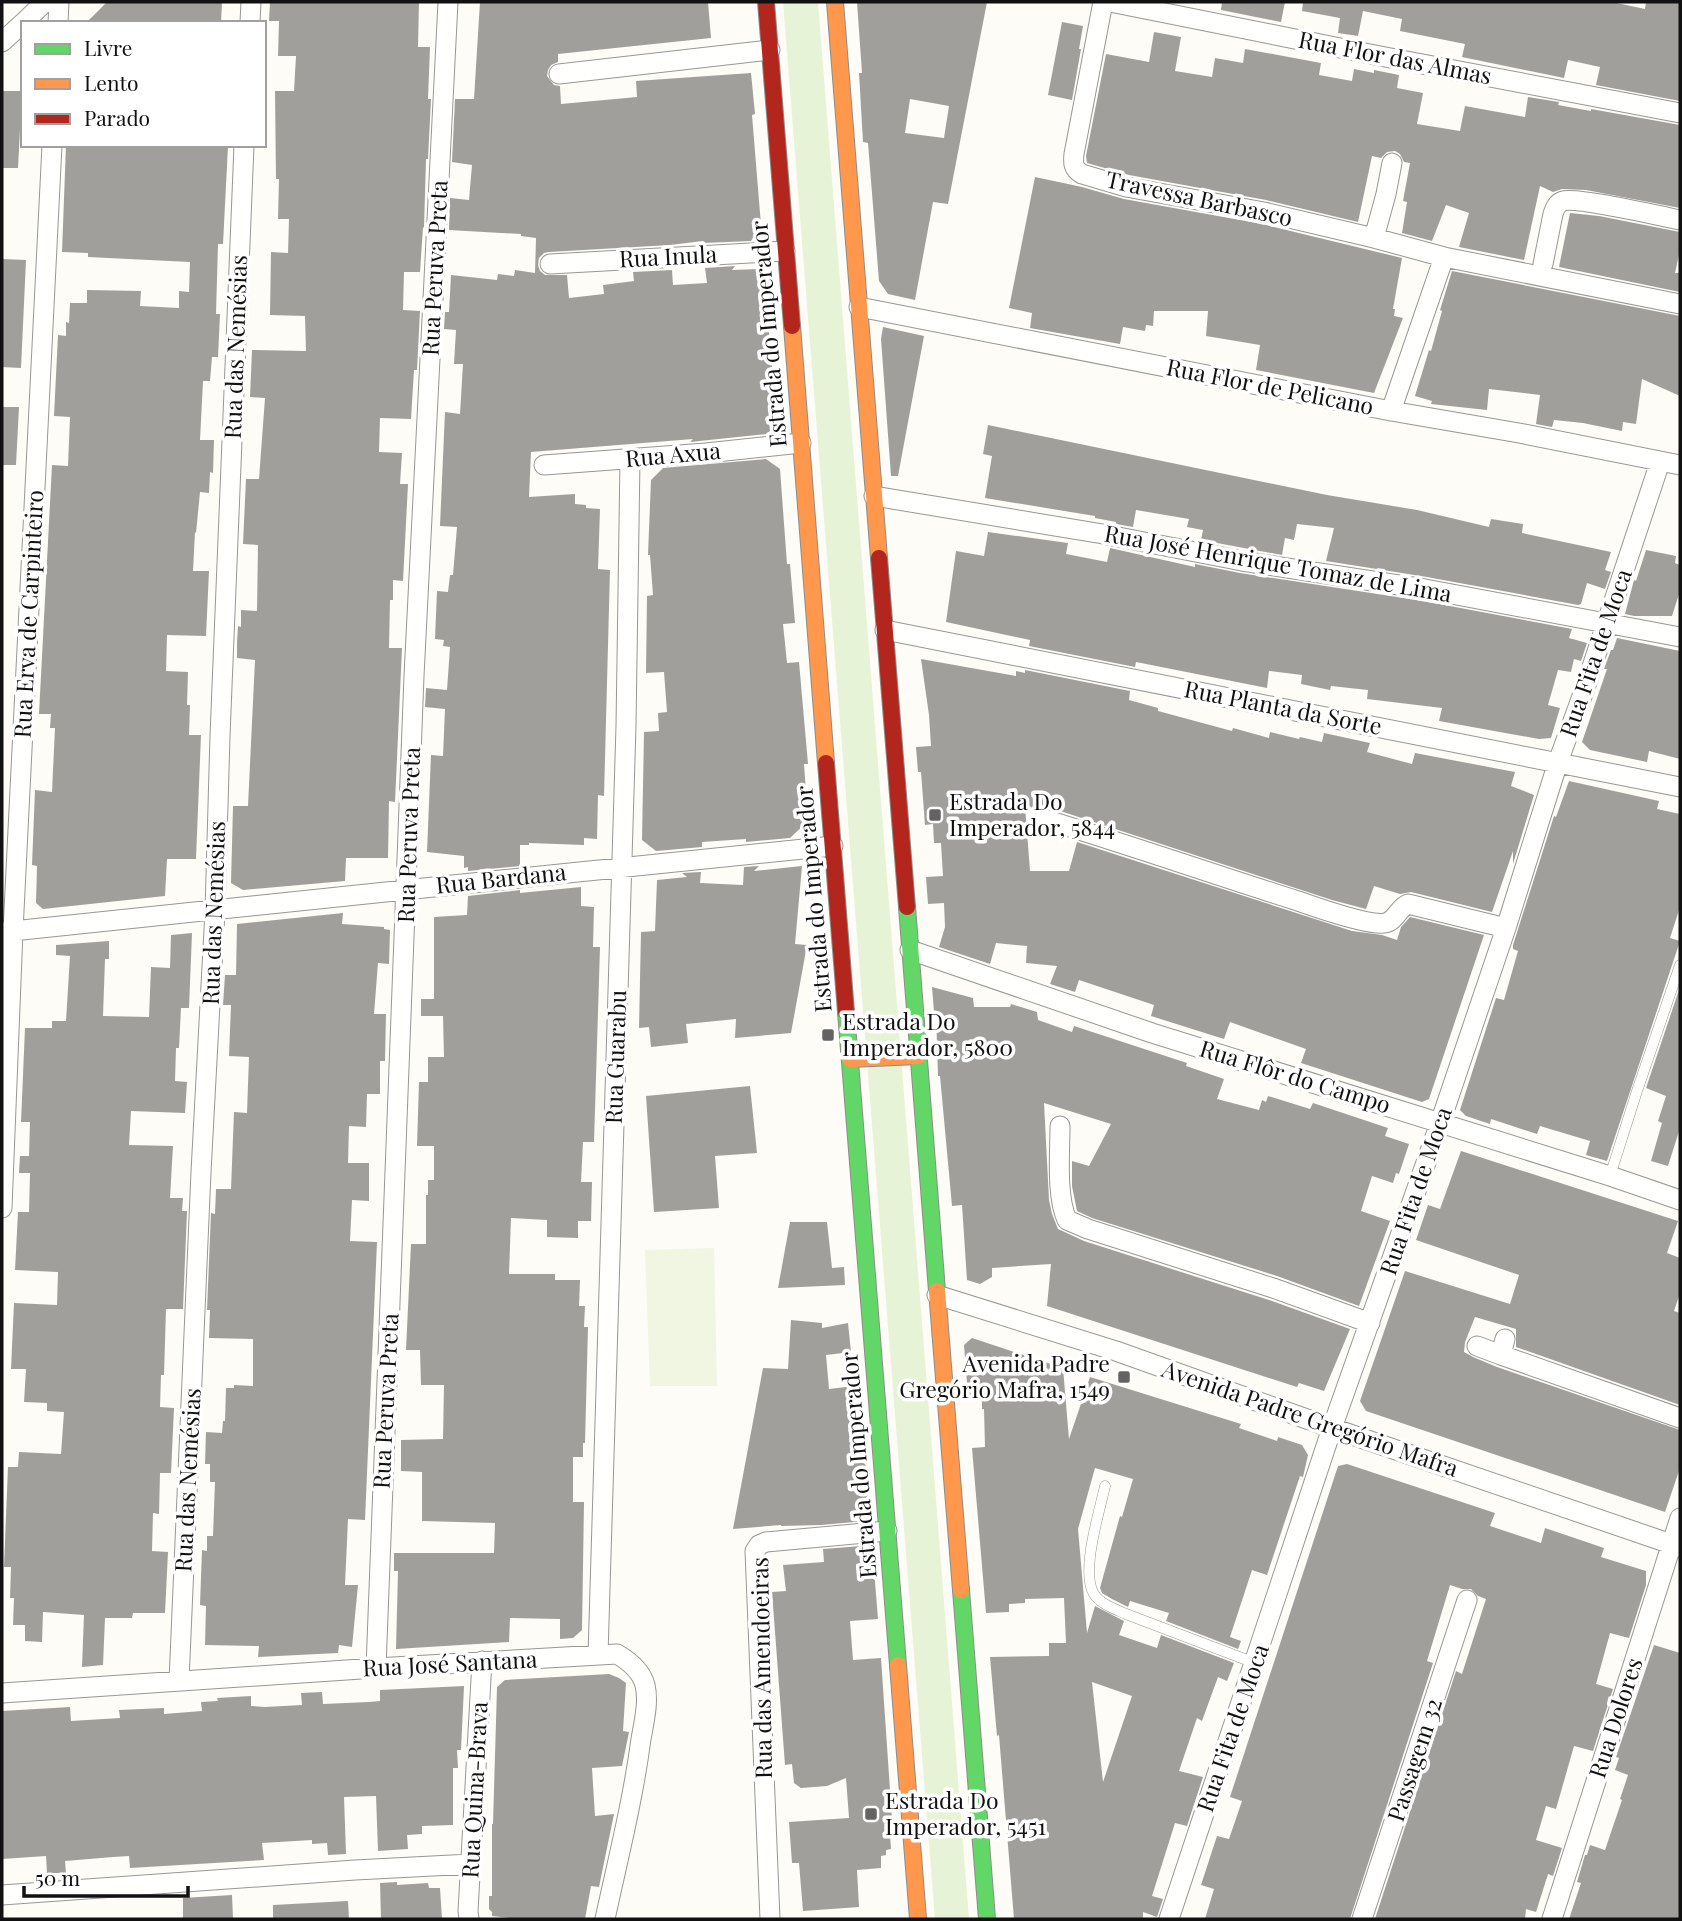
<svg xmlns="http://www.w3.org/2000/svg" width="1682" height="1921" font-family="'Playfair Display',serif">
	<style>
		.green { fill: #e7f3d7 }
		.pitch { fill: #f0f6e1 }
		.building { fill: #a19f9c; fill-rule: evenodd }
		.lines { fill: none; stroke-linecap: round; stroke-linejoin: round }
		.lane-casing { stroke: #979795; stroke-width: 11 }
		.street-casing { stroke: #979795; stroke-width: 21 }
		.fast-casing { stroke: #8e8d8b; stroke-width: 18 }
		.slow-casing { stroke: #8e8d8b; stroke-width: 18 }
		.jam-casing { stroke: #8e8d8b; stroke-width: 18 }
		.lane { stroke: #fffffe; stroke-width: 10 }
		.street { stroke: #fffffe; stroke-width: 19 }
		.fast { stroke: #63d668; stroke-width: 16 }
		.slow { stroke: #ff974d; stroke-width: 16 }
		.jam { stroke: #b3261e; stroke-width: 16 }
		.poi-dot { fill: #646362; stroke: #fff; stroke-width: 2.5 }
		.labels { text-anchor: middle; stroke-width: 7; stroke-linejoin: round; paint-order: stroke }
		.street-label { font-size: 23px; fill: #111; stroke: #fff }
		.poi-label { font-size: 23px; fill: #111; stroke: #fff; text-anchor: start }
	</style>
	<rect width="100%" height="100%" fill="#fdfcf7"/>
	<path class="green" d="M783,2H818L969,1919H935Z"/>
	<path class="pitch" d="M714,1248L717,1386H650L645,1250Z"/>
	<path class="building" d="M107,2H222L221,23H86Z
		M270,2H419L418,47H430L428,99H431L428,159H426L424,228L423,227L420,272H404L403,310L420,311L417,370H414L411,419L380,418L379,452L402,453L400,484H408L403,581L393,580V600H390L389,648H402L395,802L389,801L388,858H346L345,881L243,890L231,883L233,806H248L255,660L237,658V642L238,626L241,627V610L257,611L258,545L243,544L246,479H259L265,398L250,397L252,350L306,351L305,316L270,315L271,252L288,253L289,219H278L279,179H276L275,91H294L296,56H278L279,21H269Z
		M480,2H708L711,38L558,54V62L551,65L548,70L547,76L554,85L560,86L561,104L637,97L636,81L751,73L755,114L752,115L761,225L751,241L704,243L703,241L670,245L549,252L544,253L539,258L538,265L540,271L545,275H567L569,298L604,294L603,285L634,281L633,272L672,270L673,285L707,283L705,268L735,266L732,270L759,269L765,286L777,423L767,434L690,442L693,439L531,452L529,497L575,494V504L586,505V508L600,509L598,569L610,570L604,796L598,795L597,839L584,838V845L529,843V845H520V866L468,871V867L464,868V856L427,852L431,755L443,756L445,709L425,707L426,688L447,690L450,647L443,646L444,640L435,639L437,591L448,592L450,575H453L457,527L440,526L445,412L460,414L463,364H454L456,330L444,329L445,312H449L451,275L497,280L498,274L514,276L515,270L535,273L536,238L521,236V234L449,230L450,198L469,200L472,165L452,162L455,99H474Z
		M857,2H987L948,204L933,202L915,300L888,294L879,281L868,143L863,142L859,73H862ZM910,99L949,106L944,138L905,133Z
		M1222,2H1285L1281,22L1221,10Z
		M1303,2H1612L1645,9L1646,2H1680V101L1596,85L1600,67L1568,60L1564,78L1462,57L1465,44L1400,31L1402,19L1363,11L1358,36L1338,33L1340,18L1302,11Z
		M1062,22L1083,26L1079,49H1081L1072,100L1048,95Z
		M1154,32L1181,37L1175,71L1212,77L1215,58L1243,63L1245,49L1321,63L1319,75L1352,81L1354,69L1374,73V70L1399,75L1397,88L1423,93L1417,124L1460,131L1465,106L1525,117L1528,97L1559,102L1558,105L1591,111V109L1680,125V208L1586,190L1562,189L1553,192L1540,186L1524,260L1459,247L1469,213L1446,205L1432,241L1402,233L1407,202L1403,201L1410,163L1404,162L1400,154L1395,151L1387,152L1381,158L1372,156L1358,222L1266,200L1129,175L1087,163L1086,156L1106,54L1149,62Z
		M2,91H22L18,168H2Z
		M66,145L228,146L223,244H218L216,314H220L218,357H212L210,381H203L200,440H214L213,473L210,472L209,493L200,492L196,533L195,532L193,571H209L206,636L167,635L166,671L188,672L187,705H190L189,735H201L196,859H167L165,896L43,909L36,903L37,866L32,865L35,790L52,792L55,728H50L51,714H39L52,465L68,466L70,417L54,416L58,335L66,336V322L69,323L70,303H87V290L141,291L140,306L179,308V291L189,292L190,262L88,257V253L62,252Z
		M1035,177L1082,187L1124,199L1262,224L1402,258L1393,309H1395L1394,316L1403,318L1374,393L1256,370L1260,345L1206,336L1208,311H1154L1153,326L1146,325L1145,331L1123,327L1120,344L1030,328L1032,313L1009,308Z
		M1570,213L1599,216L1680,232V250L1675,273H1680V292L1559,267Z
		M2,259L26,260L21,368L2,367Z
		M1452,271L1680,316V396L1642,379L1636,424L1623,422L1622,431L1583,423L1554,420L1552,427L1536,424L1540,395L1489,389L1487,410L1431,404L1432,401L1415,396L1429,350L1431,351L1442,311L1440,310Z
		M883,327L924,336L898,476H891L881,339Z
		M2,407H19L16,465H2Z
		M988,425L1327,495L1417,510L1489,527L1491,519L1523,524L1522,533L1611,552L1605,570L1611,572L1605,589L1587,583L1581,604L1578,605L1427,577L1326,561L1334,528L1297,524L1294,540L1285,538L1282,555L1201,540L1203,530L1187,527L1189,519L1136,510L1133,527L1116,524V522L1095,518V516L985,498L992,456L983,454Z
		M766,459L780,469L787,564H790L795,623L783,624L787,663L799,662L808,764H804L808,821L790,838L746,842V839L702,842V847L656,851L642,840L644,732L659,731L658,713L667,712L664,672L646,673L647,596L653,595L650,555H648L651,480L663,468Z
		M988,532L1068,543L1066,554L1107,562L1110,548L1195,567V564L1240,573L1423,601L1572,629L1569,638L1587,643L1581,661L1574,659L1571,672L1558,670L1548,705L1560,708L1551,738L1539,739L1439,721L1442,708L1367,699L1368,690L1331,686L1330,690L1301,684L1302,675L1269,671L1267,688L1136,662L1135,667L1029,646L1030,640L946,622L956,551L984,556Z
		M1646,550L1676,556L1675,563L1680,565V591L1672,616H1634L1625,614L1634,580L1636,581Z
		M1617,638L1680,651V759L1649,751L1647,762L1590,750L1582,742L1607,669H1604L1611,650H1613Z
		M921,659L1016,676V671L1025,673V670L1130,691L1129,700L1158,708V711L1232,731L1233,728L1269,738L1270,732L1299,739L1300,737L1322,742L1324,733L1370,743L1367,752L1412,764L1415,753L1515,772L1511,786L1534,795L1513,864V851L1492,912L1411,892L1400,894L1374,886L1366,909L1332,900L1048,807H1042L1036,810L1025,806L1030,871H1069L1077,842L1352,931L1382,935L1397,940L1401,927L1410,917L1484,935L1429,1099L1422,1102L1301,1063L1306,1049L1230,1022L1224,1039L1151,1016L1154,1005L1079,980L1075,992L1050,984L1057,966L1026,963L1027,946L996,943L990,964L939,947L945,927L944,903L928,904L926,877L943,876L941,843H934L933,824L925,825L921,772H918L916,747L931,746L929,715Z
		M1569,781L1659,801L1657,809L1680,814V907L1670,938L1680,941L1607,1161L1586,1155L1590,1141L1540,1126L1537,1134L1491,1119L1490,1124L1466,1116L1460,1110L1496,998L1504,1000L1518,951L1513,949V945L1554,816L1556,817Z
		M759,866L754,871L802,866L795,944L807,945L791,1033L735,1038L736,1019L686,1024L688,1043L651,1047L649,1027L639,1028L641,932L655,931L657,880L687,877L682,873L701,872L700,883L743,885L744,867Z
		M581,887V906L594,907L593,947H600L594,1142H583L581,1182H592L591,1221H578V1238L547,1237V1220L511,1218L509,1274H555V1280H580L579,1306H585L584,1327H588L585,1443H583V1457H573V1502H584L582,1630L573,1638L560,1639V1619L510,1618L509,1642L396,1649L398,1571H394V1553H494L495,1523L422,1521V1472L401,1471V1440L443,1439L444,1385H421L420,1350H406L411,1244H426V1195H428V1180H434V1146H417L419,1082H428V1057H444L443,1016H421V999H434V917L467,915L468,896L520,890V893Z
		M343,913L342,924L384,927V929L390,930L389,964L378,963L374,1014H386L385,1061H380V1094H367L366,1127L349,1126L348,1163H369V1201L352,1200L350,1241L377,1242L365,1520L348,1519L345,1585H358L352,1647L339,1645L338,1653L258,1657L259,1646L205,1645L206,1606L200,1605L202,1550L207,1551V1536H213L215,1482H210V1464H205L206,1432L222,1433L223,1421H225L226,1388H234V1385L253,1386V1339L209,1338L210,1310H207L211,1213L215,1214L216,1189H231L234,1112L247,1113L249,1057L229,1056L231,1005H223L225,975H236L237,924Z
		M192,933L189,1008H181L179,1048H176L175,1081L187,1082L185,1113L131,1111L129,1145L173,1146L170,1198H183L182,1211H187L183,1309H166L164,1375H161L160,1407L174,1408L171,1473H160L159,1514L153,1513L152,1551L168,1552L165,1613H133L132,1618H105L103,1665L82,1667L84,1615L43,1612L42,1642L25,1641V1625H13L14,1598H10L11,1567H4L8,1467H18L19,1452L61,1454L64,1412L47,1411V1403L24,1402L26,1369H11L14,1303L57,1305L58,1272L15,1270L18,1212H29L30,1173H19L20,1156H29L30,1122H21L25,1028H52V1021H66L70,956L56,955V945L109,941V959H105L103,1016L149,1017L151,967L170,968L171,935Z
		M932,987L973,998L974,1007H1010L1011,1004L1037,1012L1038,1020L1072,1032L1074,1026L1187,1063L1186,1066L1224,1079L1217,1099L1259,1110L1262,1100L1266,1102L1268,1096L1310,1109L1313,1103L1388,1128L1385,1136L1409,1144L1399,1174L1396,1173L1393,1183L1372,1176L1361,1211L1390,1221L1359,1306L1277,1276L1092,1218L1077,1211L1072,1186V1161L1089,1166L1111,1124L1044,1103L1049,1200L1052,1214L1058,1229L1084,1241L1269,1300L1350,1329L1324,1391L1299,1383L1297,1387L1047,1306L1051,1264L992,1268V1277L980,1284L967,1280L962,1205L952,1206L940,1076H938L936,1012H934Z
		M1680,987V1128L1668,1166L1651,1161L1662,1123L1658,1121L1666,1096L1646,1088Z
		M750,1086L757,1153L715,1156L719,1208L654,1212L646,1096Z
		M1461,1151L1678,1221L1667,1253L1680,1258V1293L1674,1311L1680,1313V1405L1516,1347V1329L1475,1317L1465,1342L1464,1352L1473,1357L1497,1367L1680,1430V1468L1665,1512L1366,1411L1360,1401L1405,1271L1510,1304L1519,1275L1416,1240L1428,1205L1440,1209Z
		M790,1222H827L832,1268L844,1267L845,1285L778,1288Z
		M791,1320L822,1323V1328L848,1323L851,1352L826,1355L829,1389L854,1386L859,1437H863L870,1518H865V1521L821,1525L781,1526V1525L733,1529L763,1368L788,1369Z
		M972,1338L1063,1368L1069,1439L1090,1377L1241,1424L1239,1428L1277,1441L1278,1437L1302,1445L1308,1455L1303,1477L1300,1476L1267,1575L1252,1570L1230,1637L1241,1641L1238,1649L1166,1621L1169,1613L1130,1601L1128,1607L1112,1599L1102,1593L1100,1588L1120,1516L1122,1517L1133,1479L1095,1468L1078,1529L1087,1633L1095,1606L1124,1621L1119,1635L1157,1648L1161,1635L1234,1663L1227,1681L1218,1677L1202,1721L1197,1718L1179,1771L1203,1777L1187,1826L1175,1823L1152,1896L1163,1899L1157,1917L1143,1912V1919H1014L999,1735L997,1736L990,1657L1049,1656V1643H1066L1064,1598L1025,1599V1603L1009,1604V1612L986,1613L972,1448L985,1447L984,1409H982V1395H968L964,1345ZM1092,1682L1132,1696L1103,1782Z
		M1347,1464L1495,1513L1490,1526L1541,1543L1545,1528L1604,1548L1601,1557L1646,1571V1585L1629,1638L1610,1633L1596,1684L1613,1689L1593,1751L1574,1746L1556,1809L1546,1806L1536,1840L1562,1848L1553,1876L1548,1874L1536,1912L1526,1909L1525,1919H1375L1456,1671L1462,1674L1486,1599L1478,1596L1471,1589H1462L1450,1585L1427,1661L1433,1663L1350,1919H1205L1214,1889L1201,1885L1217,1836L1229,1839L1242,1801L1230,1797L1338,1466Z
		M861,1546L873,1557L878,1619L850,1621L853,1660L881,1658L893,1834L890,1835L891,1849L886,1850V1855L881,1856V1868L857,1870L859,1907L803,1911L799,1863H792L789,1822L849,1818L846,1778L827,1786L801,1788L794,1783L792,1764L785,1765L772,1592L786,1591L783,1565L824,1562L823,1549Z
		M1654,1645L1680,1653V1919H1569L1581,1883L1577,1882L1585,1855H1587L1590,1845L1605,1850L1622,1800L1620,1799L1628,1775L1615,1770L1619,1758L1616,1757Z
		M609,1674L619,1678L626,1683L623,1731L629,1732L622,1766L592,1768L595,1816L614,1814L599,1887L591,1886L585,1919H518L492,1916V1912L489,1909V1896H492V1824H493L497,1687L505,1680Z
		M464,1686L461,1750H457L458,1768H453V1825L422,1826V1834L407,1835L408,1849L378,1851L376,1796L344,1797L346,1854L328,1855L327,1843L312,1844V1840L262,1843L264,1860L130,1868L129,1856L113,1857L65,1861L66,1873H47L46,1856L2,1859V1711L70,1707L71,1721L120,1718L119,1710L164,1708V1714L202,1711L201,1702L218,1701L217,1698L251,1696V1706L265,1707L302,1705L301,1693L322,1692L323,1704L369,1702L380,1701V1690Z
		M397,1882V1885L428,1883L429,1888H440L442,1919H381L380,1883Z
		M232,1895L233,1919H183V1898Z
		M348,1901L349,1919H273V1905Z"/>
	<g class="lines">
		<defs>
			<path id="lane" d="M1610,1176L1637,1091L1680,965
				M1105,1486C1100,1510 1080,1572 1094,1594C1100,1604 1115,1609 1126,1614L1255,1663"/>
			<path id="street" d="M1103,2L1074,154C1073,163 1073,169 1082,174L1126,187L1264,212L1374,238L1386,194L1392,163
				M1110,2L1380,56L1680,113
				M23,23L45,2
				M58,23L59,2
				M250,23L251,2
				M2,42L23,23
				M559,74L770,50
				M1374,238L1444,257L1680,304
				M550,264L785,251
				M1543,264L1553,214C1555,208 1557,203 1563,201C1576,197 1661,216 1680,220
				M859,307L1391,411L1519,433L1680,465
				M1391,411L1444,257
				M544,465L706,453L801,443
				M874,496L1103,534L1242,561L1425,589L1680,637
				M885,630L1680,787
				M1044,819C1129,845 1213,874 1298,901C1315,907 1369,926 1385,923C1396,921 1398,908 1408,904L1506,928
				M3,932C280,904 556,873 833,846
				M910,950L1152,1033L1610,1176L1680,1200
				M1060,1126C1060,1152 1056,1196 1067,1220L1088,1229L1273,1288L1370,1323
				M2,1208L13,931L52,145
				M937,1295L1116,1351L1332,1428L1680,1547
				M1505,1339L1501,1355L1680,1418
				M1477,1346L1501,1355
				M598,1655L626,726L630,459
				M376,1668L414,676L448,2
				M179,1681L201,1172L215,911L220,736L244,145
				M2,1693L376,1668L617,1654C629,1661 641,1670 645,1685C649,1702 644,1722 641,1739C633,1800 618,1859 605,1919
				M2,1895L355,1870L471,1864
				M469,1919L468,1911L482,1661
				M770,1919L755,1551L759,1545L766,1542L887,1531
				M1169,1919L1332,1428L1440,1123L1506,928L1558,762L1585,688L1660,462
				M1362,1919L1467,1600
				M1552,1919L1680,1518"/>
			<path id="fast" d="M907,907L937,1291
				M846,1012L898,1665
				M961,1590L987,1919"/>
			<path id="slow" d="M835,2L879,558
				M792,326L826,763
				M850,1059L918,1056
				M937,1291L961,1590
				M898,1665L918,1919"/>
			<path id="jam" d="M766,2L792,326
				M879,558L907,907
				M826,763L846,1012"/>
		</defs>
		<use href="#lane" class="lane-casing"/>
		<use href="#street" class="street-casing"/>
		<use href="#fast" class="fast-casing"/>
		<use href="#slow" class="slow-casing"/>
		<use href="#jam" class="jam-casing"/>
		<use href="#lane" class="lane"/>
		<use href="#street" class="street"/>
		<use href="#fast" class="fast"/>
		<use href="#slow" class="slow"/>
		<use href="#jam" class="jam"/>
	</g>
	<g class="poi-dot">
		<rect x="928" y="808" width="14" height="14" rx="3.5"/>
		<rect x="821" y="1028" width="14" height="14" rx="3.5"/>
		<rect x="1117" y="1370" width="14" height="14" rx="3.5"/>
		<rect x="864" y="1807" width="14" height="14" rx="3.5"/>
	</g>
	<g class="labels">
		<g class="street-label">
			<text transform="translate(1395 58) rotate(11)" y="8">Rua Flor das Almas</text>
			<text transform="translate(1199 199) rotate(12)" y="8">Travessa Barbasco</text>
			<text transform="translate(668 257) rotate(-3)" y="8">Rua Inula</text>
			<text transform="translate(435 268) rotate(-87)" y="8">Rua Peruva Preta</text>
			<text transform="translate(769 334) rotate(-95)" y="8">Estrada do Imperador</text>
			<text transform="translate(236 347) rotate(-88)" y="8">Rua das Nemésias</text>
			<text transform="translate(1270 387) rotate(11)" y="8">Rua Flor de Pelicano</text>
			<text transform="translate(673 455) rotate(-5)" y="8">Rua Axua</text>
			<text transform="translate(1278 564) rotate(10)" y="8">Rua José Henrique Tomaz de Lima</text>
			<text transform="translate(29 614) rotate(-87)" y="8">Rua Erva de Carpinteiro</text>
			<text transform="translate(1596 653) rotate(-71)" y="8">Rua Fita de Moca</text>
			<text transform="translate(1283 708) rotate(11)" y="8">Rua Planta da Sorte</text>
			<text transform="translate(409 835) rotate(-88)" y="8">Rua Peruva Preta</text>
			<text transform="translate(501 879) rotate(-6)" y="8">Rua Bardana</text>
			<text transform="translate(814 899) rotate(-95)" y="8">Estrada do Imperador</text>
			<text transform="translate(214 913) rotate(-88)" y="8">Rua das Nemésias</text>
			<text transform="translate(616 1057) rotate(-88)" y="8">Rua Guarabu</text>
			<text transform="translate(1295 1077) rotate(17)" y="8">Rua Flôr do Campo</text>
			<text transform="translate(1416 1191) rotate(-71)" y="8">Rua Fita de Moca</text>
			<text transform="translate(386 1401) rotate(-87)" y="8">Rua Peruva Preta</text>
			<text transform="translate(1310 1419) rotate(19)" y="8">Avenida Padre Gregório Mafra</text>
			<text transform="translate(859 1465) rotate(-95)" y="8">Estrada do Imperador</text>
			<text transform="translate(188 1480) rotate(-87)" y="8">Rua das Nemésias</text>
			<text transform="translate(450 1664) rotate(-3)" y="8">Rua José Santana</text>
			<text transform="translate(762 1668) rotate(-91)" y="8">Rua das Amendoeiras</text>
			<text transform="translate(1616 1718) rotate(-72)" y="8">Rua Dolores</text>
			<text transform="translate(1233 1728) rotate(-71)" y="8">Rua Fita de Moca</text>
			<text transform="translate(1415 1760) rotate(-72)" y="8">Passagem 32</text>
			<text transform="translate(475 1790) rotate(-87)" y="8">Rua Quina-Brava</text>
		</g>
		<g class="poi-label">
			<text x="949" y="810">Estrada Do<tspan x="949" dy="26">Imperador, 5844</tspan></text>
			<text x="842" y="1030">Estrada Do<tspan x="842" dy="26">Imperador, 5800</tspan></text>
			<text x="1110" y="1372" text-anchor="end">Avenida Padre<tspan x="1110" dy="26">Gregório Mafra, 1549</tspan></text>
			<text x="885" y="1809">Estrada Do<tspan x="885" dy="26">Imperador, 5451</tspan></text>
		</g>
	</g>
	<rect width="1682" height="1921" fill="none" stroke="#111111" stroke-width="7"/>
	<rect x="21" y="21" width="245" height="126" fill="#ffffff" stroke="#a0a0a0" stroke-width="2"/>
	<rect x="35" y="44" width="35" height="10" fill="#63d668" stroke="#a0a0a0" stroke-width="2"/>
	<text x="84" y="56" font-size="21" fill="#111111">Livre</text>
	<rect x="35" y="79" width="35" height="10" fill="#ff974d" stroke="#a0a0a0" stroke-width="2"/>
	<text x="84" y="91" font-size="21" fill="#111111">Lento</text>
	<rect x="35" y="114" width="35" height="10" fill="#b3261e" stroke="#a0a0a0" stroke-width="2"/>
	<text x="84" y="126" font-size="21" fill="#111111">Parado</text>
	<path d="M24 1886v10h164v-10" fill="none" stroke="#111111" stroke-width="3.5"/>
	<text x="35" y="1886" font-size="21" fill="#111111" stroke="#ffffff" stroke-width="5" paint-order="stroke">50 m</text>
</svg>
